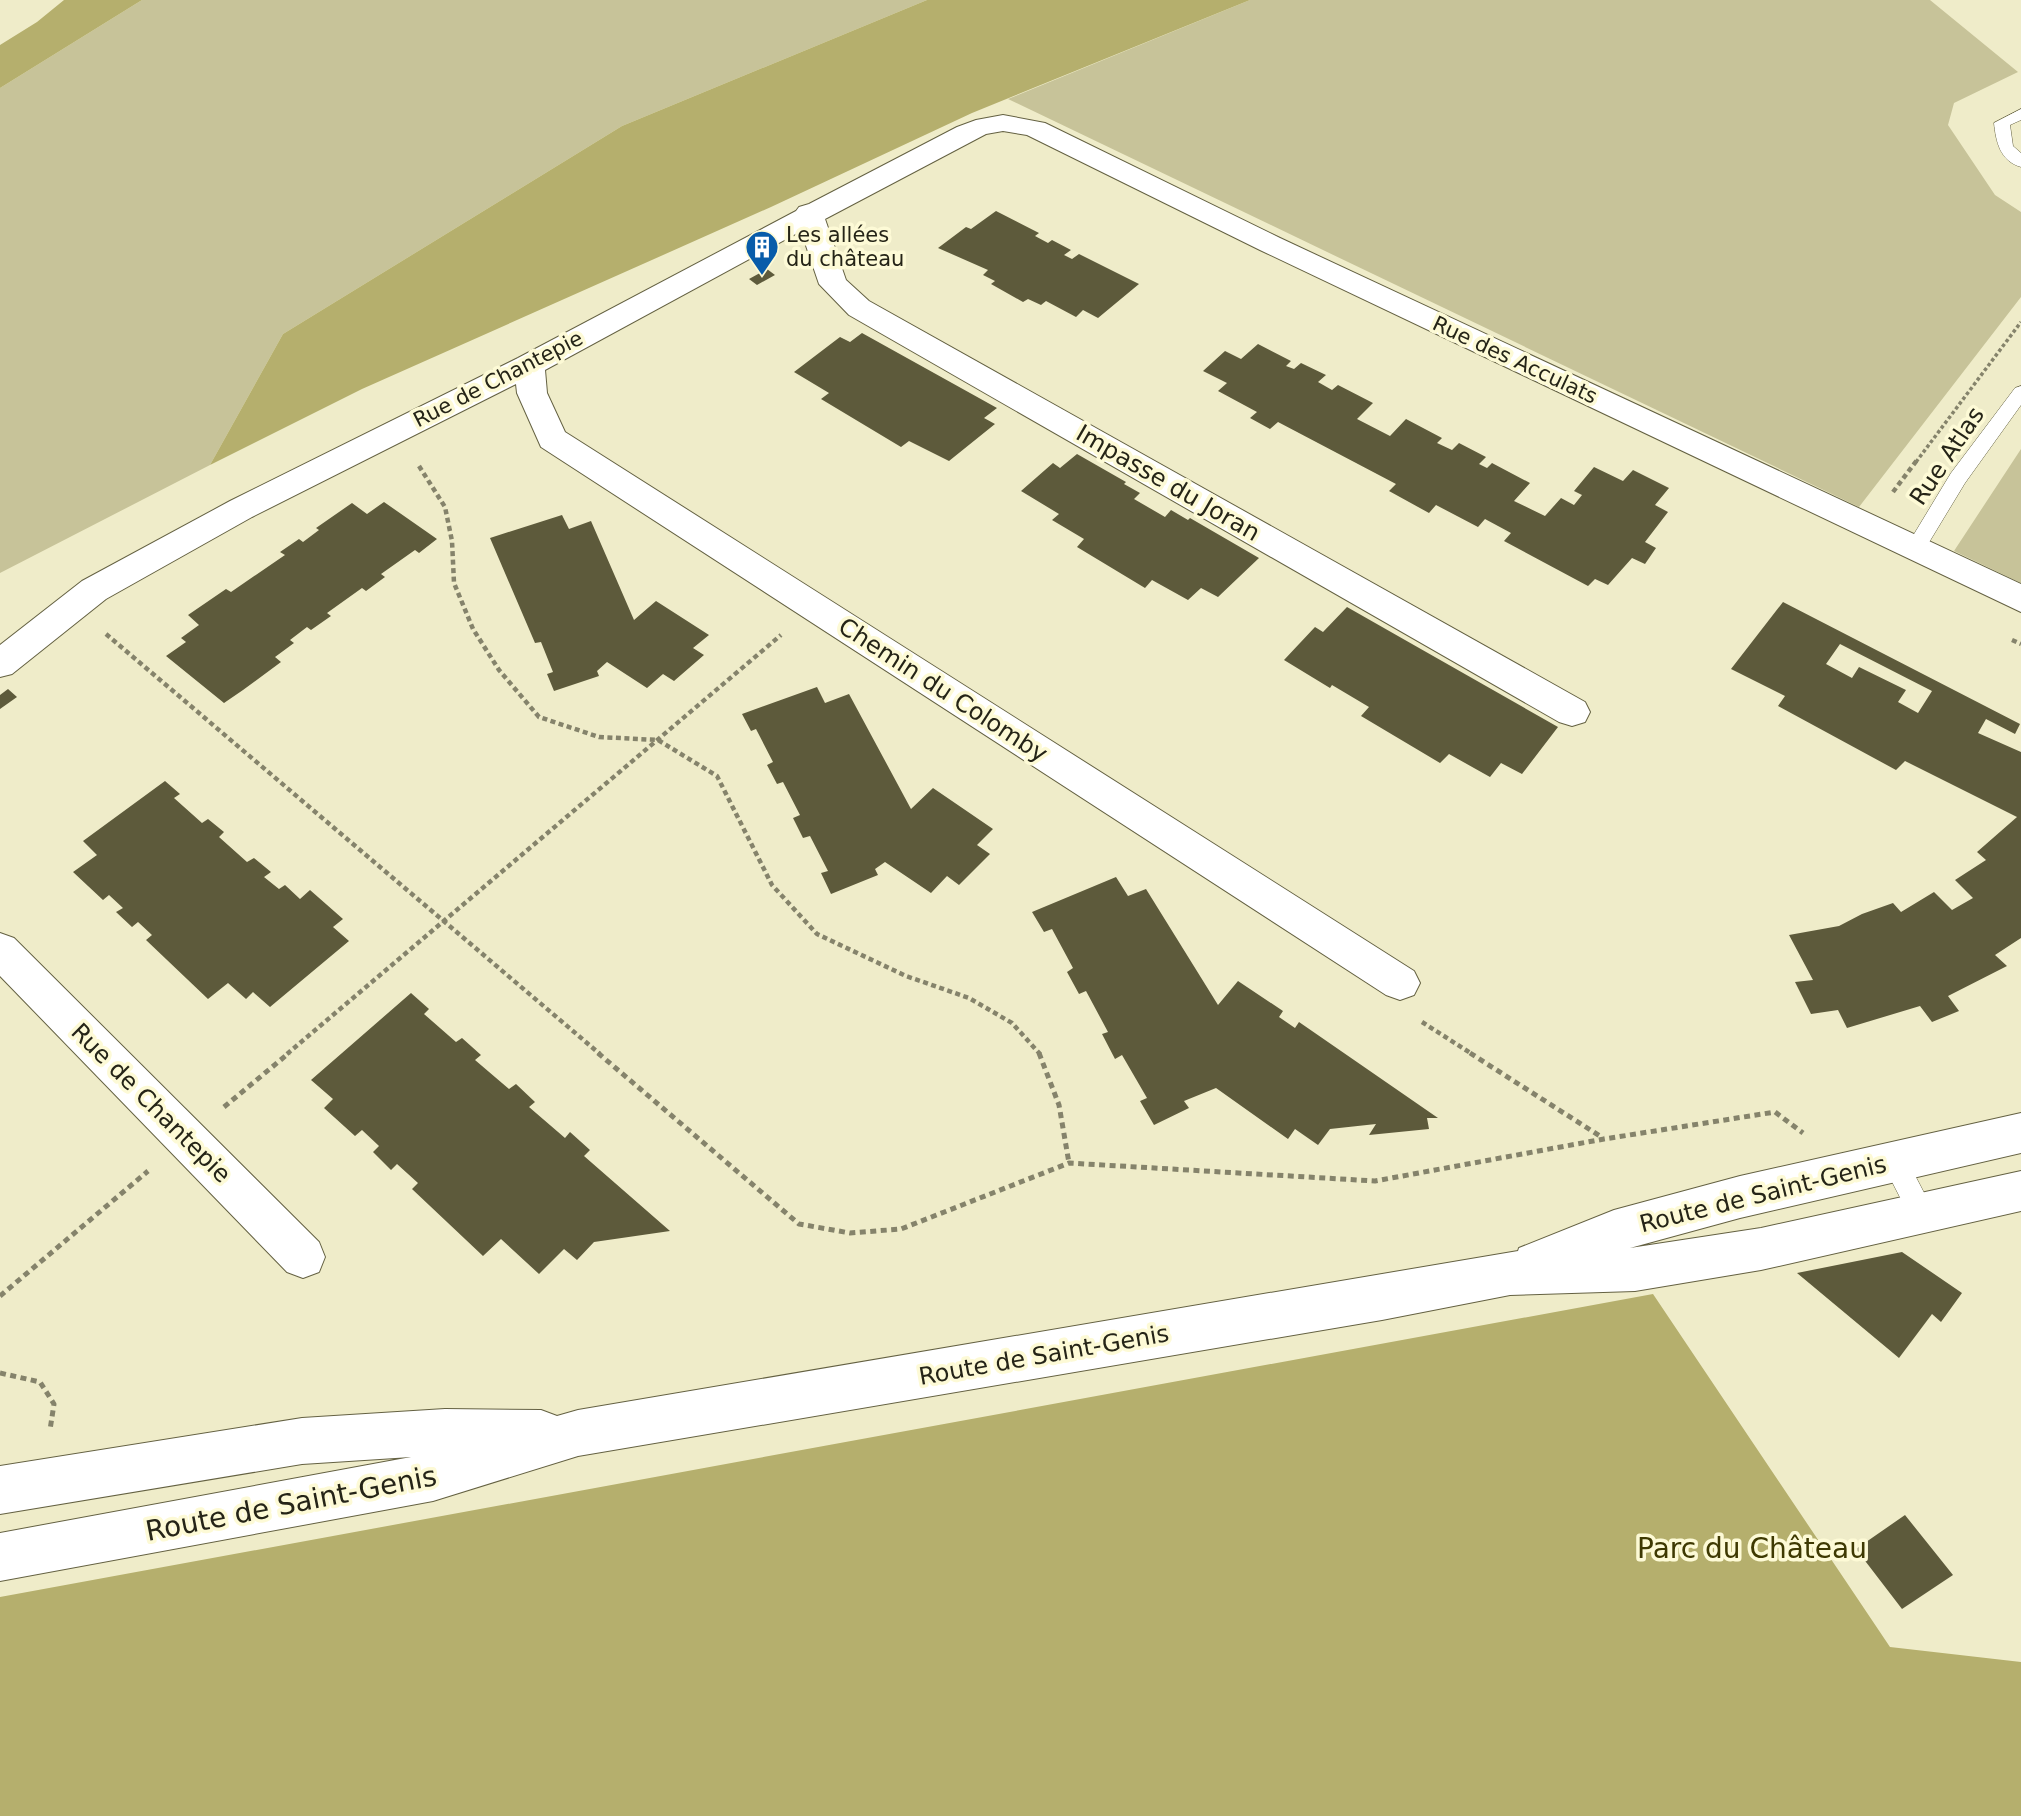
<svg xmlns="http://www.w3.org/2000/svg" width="2021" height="1816" font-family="'DejaVu Sans',sans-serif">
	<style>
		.green { fill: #c7c399 }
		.forest { fill: #b5af6d }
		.building { fill: #5d5a3b; fill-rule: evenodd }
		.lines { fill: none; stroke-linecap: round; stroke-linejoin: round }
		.service-casing { stroke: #646142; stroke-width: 1 }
		.minor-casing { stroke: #646142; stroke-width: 2 }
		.secondary-casing { stroke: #646142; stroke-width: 2 }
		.path-far2 { stroke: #85836b; stroke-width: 3.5; stroke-dasharray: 3.5 2.5; stroke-linecap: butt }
		.path-far1 { stroke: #85836b; stroke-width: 4.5; stroke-dasharray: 5 3.5; stroke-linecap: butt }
		.path { stroke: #85836b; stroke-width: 5; stroke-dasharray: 6 4.5; stroke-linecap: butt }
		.service { fill: #fff; fill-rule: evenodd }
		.minor { fill: #fff; fill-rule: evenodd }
		.secondary { fill: #fff; fill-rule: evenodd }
		.labels { text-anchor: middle; stroke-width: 7; stroke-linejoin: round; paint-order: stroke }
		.far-poi-label { font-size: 21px; fill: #252417; stroke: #fdfad6; text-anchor: start }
		.far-street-label { font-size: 21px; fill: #252417; stroke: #fdfad6 }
		.street-label { font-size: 24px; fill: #252417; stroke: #fdfad6 }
		.near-street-label { font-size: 28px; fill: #252417; stroke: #fdfad6 }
		.near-park-label { font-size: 28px; fill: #3e3902; stroke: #fdfad6 }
	</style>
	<rect width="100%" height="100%" fill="#efecc9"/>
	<path class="green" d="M142,0H927L622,126L283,334L210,465L0,573V88Z
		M1250,0H1930L2018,72L1954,103L1948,125L1995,195L2021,212V297L1859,507L1008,99Z
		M2021,449V583L1954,551Z"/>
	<path class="forest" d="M64,0H142L0,88V45L37,22Z
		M927,0H1250L972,113L771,207L362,389L210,465L283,334L622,126Z
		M1653,1294L1890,1647L2021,1662V1816H0V1597Z"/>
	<path class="building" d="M996,211L1039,233L1035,236L1048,243L1052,240L1071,250L1064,255L1072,259L1079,254L1139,284L1098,318L1083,310L1076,317L1046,301L1041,305L1028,299L1023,302L991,284L995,281L983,275L988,270L938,248L966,227L971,229Z
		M767,269L775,275L757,285L749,279Z
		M862,333L997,408L984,418L995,424L949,461L909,441L901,447L821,399L829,393L794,372L840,337L850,342Z
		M1258,344L1291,361L1286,366L1294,369L1301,363L1326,375L1318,382L1332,390L1338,385L1373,403L1357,419L1390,436L1406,419L1442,438L1437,443L1452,450L1459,443L1486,457L1479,464L1487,468L1492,463L1530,483L1514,501L1545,516L1561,498L1574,505L1582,495L1574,491L1594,467L1623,481L1633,470L1669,488L1655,505L1668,512L1645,542L1656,548L1645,564L1632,558L1608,585L1595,579L1588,586L1504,541L1511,533L1485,519L1478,527L1436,505L1429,513L1389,491L1396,484L1278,422L1270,429L1250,418L1257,412L1218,391L1227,383L1203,371L1225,351L1241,359Z
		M1077,454L1126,482L1124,484L1140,493L1134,499L1165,517L1171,510L1188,520L1190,518L1259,558L1218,597L1201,588L1188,600L1152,580L1145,588L1077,547L1084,539L1052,520L1059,514L1021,491L1053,463L1060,468Z
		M384,502L437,539L419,553L415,550L381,574L385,577L366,591L362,588L327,613L331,616L311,630L307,627L290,640L294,643L275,657L281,662L243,690L224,703L166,656L186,642L181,638L199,625L188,615L226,589L231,592L285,555L280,552L299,539L303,542L319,530L316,528L352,503L367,514Z
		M562,515L569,529L591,521L634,620L656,601L709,635L693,648L704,655L674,681L663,674L647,688L607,662L597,671L599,676L554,691L547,674L553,672L541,642L535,643L490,538Z
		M1783,602L2020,724L2015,734L1986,719L1978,733L2021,752V938L1995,955L2007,966L1948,996L1959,1011L1932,1022L1920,1006L1847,1028L1838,1010L1811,1014L1795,982L1813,980L1789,935L1839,926L1862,914L1893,903L1901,912L1934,892L1952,910L1973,898L1955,880L1986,860L1977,852L2017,817L1905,761L1896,770L1778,706L1785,696L1731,669ZM1840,644L1932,691L1918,713L1898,702L1906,690L1859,667L1852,678L1826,664Z
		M1347,607L1405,640L1558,727L1522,774L1501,763L1490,777L1449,754L1440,763L1361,716L1369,707L1332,685L1330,688L1284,660L1315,627L1323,632Z
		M817,687L825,703L849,694L911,809L933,788L993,829L977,845L990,854L959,885L947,876L931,893L885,862L875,869L878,875L831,894L821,873L828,871L810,836L803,838L793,818L800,815L783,782L777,784L767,765L773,762L756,729L751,731L742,714Z
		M8,689L17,697L0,709V695Z
		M165,781L180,794L174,798L202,823L208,819L224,832L219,837L247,862L254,858L271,872L264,877L279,889L285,885L300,899L310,890L343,919L333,927L349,941L270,1007L253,992L246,999L228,983L208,999L146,940L152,935L138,922L132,927L116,912L123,908L109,895L103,900L73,872L97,855L83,841Z
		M1116,877L1128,896L1146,889L1218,1005L1238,981L1283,1011L1279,1017L1295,1028L1299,1022L1438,1118H1427L1429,1129L1369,1135L1376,1124L1330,1129L1318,1145L1295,1129L1288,1139L1216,1088L1184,1101L1189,1108L1154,1125L1140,1101L1147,1098L1122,1055L1115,1059L1102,1034L1108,1032L1086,991L1079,994L1067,972L1073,968L1052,929L1044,932L1032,912Z
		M411,993L429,1009L424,1014L456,1042L462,1038L481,1055L475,1060L509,1089L516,1084L535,1102L529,1107L565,1138L570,1132L590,1150L584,1156L670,1231L594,1242L577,1260L564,1249L539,1274L501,1239L483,1256L412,1189L418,1183L397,1164L391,1170L373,1152L379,1146L362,1130L355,1136L324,1108L333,1099L311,1080Z
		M1902,1252L1962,1293L1941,1322L1932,1314L1899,1358L1797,1273Z
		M1905,1515L1953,1575L1902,1609L1856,1549Z"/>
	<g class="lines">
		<defs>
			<path id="service" d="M2021,109V120L2010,125L2013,146L2021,153V167C2000,161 1996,142 1994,123Z
				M2021,386V405L1965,483L1922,554H1908L1905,549L1951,473L2015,388Z
				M1895,1150L1904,1154L1934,1212L1930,1221L1921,1224L1912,1221L1886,1170L1882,1162L1886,1154Z"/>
			<path id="minor" d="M1003,115L1045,123L1280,238L2021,584V612L1260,250L1027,135L1003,131L986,134L825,219L846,280L869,301L1585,702L1590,712L1585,722L1572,726L1559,722L849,315L819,284L801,231L545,370L547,393L565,432L1414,971L1420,983L1414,995L1400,1000L1386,995L541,447L517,393L516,384L252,517L106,599L12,674L0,677V645L82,581L230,501L518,358L796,211L799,207L809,204L957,127L976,120Z
				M0,933L14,938L319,1242L325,1257L319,1272L303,1278L287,1272L0,976Z"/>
			<path id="secondary" d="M2021,1113V1153L1740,1218L1630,1248L1761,1228L2021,1171V1211L1761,1270L1635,1291L1510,1295L1382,1320L578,1456L433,1501L0,1581V1533L411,1457L302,1464L0,1514V1466L302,1418L445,1409L541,1410L557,1416L578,1410L1518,1251L1519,1248L1614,1210L1740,1176Z"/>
		</defs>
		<use href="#service" class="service-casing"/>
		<use href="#minor" class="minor-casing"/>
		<use href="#secondary" class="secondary-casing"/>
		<path class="path-far2" d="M1916,462L2021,322"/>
		<path class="path-far1" d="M419,466L445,507L452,541L454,583L473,629L499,670L539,717L599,737L658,740L717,776L772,885L817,934L906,976L969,998L1012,1023L1040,1054
			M1893,492L1917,460
			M106,634L600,1054
			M2012,640L2021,644
			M1422,1022L1472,1054
			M287,1054L781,635"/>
		<path class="path" d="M598,1053L799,1224L850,1233L901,1229L1069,1163L1375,1181L1604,1139L1775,1112L1803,1133
			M1039,1053L1059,1105L1069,1163
			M1470,1053L1603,1138
			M224,1107L289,1053
			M0,1296L148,1171
			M0,1373L40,1382L54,1404L50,1430"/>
		<use href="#service" class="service"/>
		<use href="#minor" class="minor"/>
		<use href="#secondary" class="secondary"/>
	</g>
	<defs>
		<symbol id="building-pin" viewBox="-11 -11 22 30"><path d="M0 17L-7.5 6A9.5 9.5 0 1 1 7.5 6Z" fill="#085caa" stroke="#fdfad6"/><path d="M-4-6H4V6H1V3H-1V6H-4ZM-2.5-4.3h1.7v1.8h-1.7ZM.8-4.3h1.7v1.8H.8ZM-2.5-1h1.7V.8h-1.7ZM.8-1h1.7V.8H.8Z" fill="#fff"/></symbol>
	</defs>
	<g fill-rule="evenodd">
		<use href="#building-pin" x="743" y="228" width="38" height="52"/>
	</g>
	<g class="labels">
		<g class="far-poi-label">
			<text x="786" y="242">Les allées<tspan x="786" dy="24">du château</tspan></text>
		</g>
		<g class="far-street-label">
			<text transform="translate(1515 360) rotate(25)" y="7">Rue des Acculats</text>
			<text transform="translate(498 379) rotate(-27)" y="7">Rue de Chantepie</text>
		</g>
		<g class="street-label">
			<text transform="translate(1947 456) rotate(-56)" y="8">Rue Atlas</text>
			<text transform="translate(1168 483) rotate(30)" y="8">Impasse du Joran</text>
			<text transform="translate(943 690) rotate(33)" y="8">Chemin du Colomby</text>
			<text transform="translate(151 1103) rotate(45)" y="8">Rue de Chantepie</text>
			<text transform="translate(1763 1194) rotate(-14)" y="8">Route de Saint-Genis</text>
			<text transform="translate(1044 1355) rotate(-10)" y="8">Route de Saint-Genis</text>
		</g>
		<g class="near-street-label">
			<text transform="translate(291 1503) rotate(-11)" y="10">Route de Saint-Genis</text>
		</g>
		<g class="near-park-label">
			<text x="1752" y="1558">Parc du Château</text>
		</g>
	</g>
</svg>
